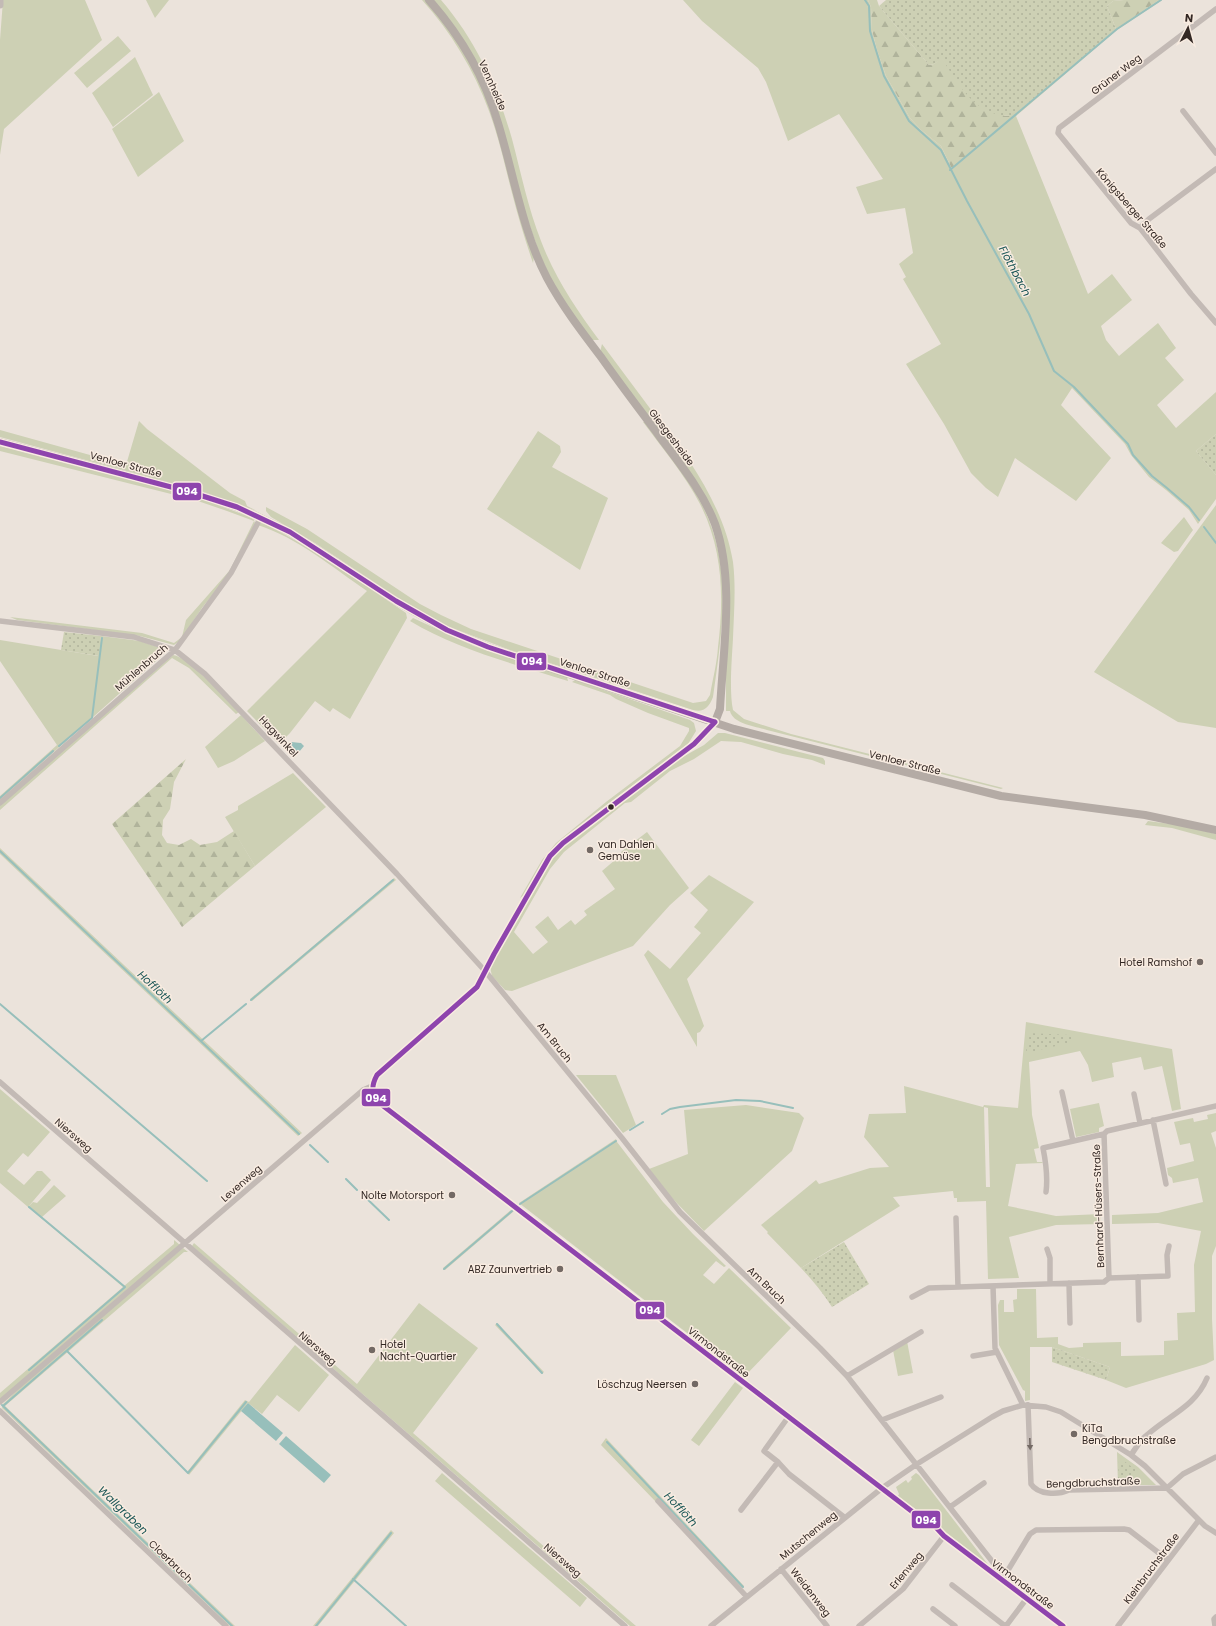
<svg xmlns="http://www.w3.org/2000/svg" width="1216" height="1626" font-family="Poppins,sans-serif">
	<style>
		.grass { fill: #cdd0b4; fill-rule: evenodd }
		.forest { fill: url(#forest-firs) }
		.park { fill: url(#park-dots) }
		.water { fill: #97bfbb }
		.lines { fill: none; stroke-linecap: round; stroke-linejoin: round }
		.stream { stroke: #97bfbb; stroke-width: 2 }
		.minor { stroke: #c3bab5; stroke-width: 5.5 }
		.tertiary { stroke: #c3bab5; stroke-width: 7 }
		.secondary { stroke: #b4aba5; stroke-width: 8 }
		.bus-1-casing { stroke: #f9ece1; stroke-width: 8 }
		.bus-1 { stroke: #8e44ad; stroke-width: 5 }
		.oneway { fill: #746a65 }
		.bus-dot { fill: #332824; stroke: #f9ece1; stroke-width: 1.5 }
		.poi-dot { fill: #736964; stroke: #f9ece1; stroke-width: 1.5 }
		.labels { text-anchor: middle; stroke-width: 3; stroke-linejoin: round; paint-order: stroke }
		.street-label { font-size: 10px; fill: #332824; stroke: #f9ece1 }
		.poi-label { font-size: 10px; fill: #332824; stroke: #f9ece1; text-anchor: end }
		.water-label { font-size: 11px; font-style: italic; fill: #195555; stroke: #f9ece1 }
		.line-badge { stroke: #f9ece1; stroke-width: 1.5 }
		.badge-label { font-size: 11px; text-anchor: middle; font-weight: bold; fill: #fff }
	</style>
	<defs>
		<pattern id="forest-firs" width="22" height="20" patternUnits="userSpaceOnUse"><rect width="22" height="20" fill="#cdd0b4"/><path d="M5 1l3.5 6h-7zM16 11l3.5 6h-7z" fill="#b0b39b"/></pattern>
		<pattern id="park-dots" width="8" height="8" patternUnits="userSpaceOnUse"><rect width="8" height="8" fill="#cdd0b4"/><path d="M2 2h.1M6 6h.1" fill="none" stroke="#b0b39b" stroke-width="1.8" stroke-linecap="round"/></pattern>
	</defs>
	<rect width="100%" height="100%" fill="#ebe3db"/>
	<path class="grass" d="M3,0H85L102,40L4,129L0,155V40Z
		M146,0H169L155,18Z
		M422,0H426L453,34L480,81L501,142L534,257L533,263C525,240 518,216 512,193C505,166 499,138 489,111C474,70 451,32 422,0Z
		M434,0H441C475,39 498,89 512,139C521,173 528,208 541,241C555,278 576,309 599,340H591L570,310L552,281L540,255L527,218L492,98Z
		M683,0H868L871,7L872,30L877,50L886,76L910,118L921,130L941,146L952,169L1116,29L1159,0H1162L1117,30L1016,116L1088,294L1112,274L1132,300L1101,326L1106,340L1119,356L1158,323L1176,348L1165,358L1184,380L1157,405L1176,428L1216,392V434L1196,451L1216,475V499L1198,524L1189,510L1166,490L1149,477L1131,455L1125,444L1072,388L1061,405L1111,458L1076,501L1015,458L998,497L986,488L971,473L944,424L906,364L941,344L903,279L906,277L899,264L913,253L905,208L867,214L856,187L883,179L839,114L788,141L766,82L758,68L702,21Z
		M118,36L131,51L87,88L74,73Z
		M135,57L153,95L113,127L92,93Z
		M159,92L184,141L138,177L112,129Z
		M602,344L690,462C710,493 727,525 733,562C736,587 734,612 733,638C732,658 729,691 733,710L744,719L791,734L1003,788L1001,789L977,783L767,730C755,726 733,724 730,711H726V663L729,602L717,523L600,352Z
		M139,421L147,429L230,493L245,501L247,506L257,511L201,491L0,437V430L126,465Z
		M643,422H646C665,448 686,474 701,503C734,565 722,631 713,697C709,707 704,713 693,710L510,650L447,626L415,609L315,543L271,517L266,511V507L307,529L420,604L441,615L471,629L693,703L706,701L710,695C713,678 717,663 718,647C724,598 723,549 700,504C685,475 663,449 643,422Z
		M538,431L560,446L561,452L552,467L608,498L580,570L487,509Z
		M0,446L196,497L253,518L255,523C245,545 234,568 219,587C212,596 204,604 198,614C190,624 185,639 174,645L140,636L17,620L10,617L142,633L174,643L182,637L186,620L230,570L254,521L227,511L195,500L0,451Z
		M1216,505V728L1178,722L1094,672Z
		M1184,517L1193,530L1178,551L1174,552L1161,543Z
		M261,523L265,524C315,549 360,582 406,613L407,618L350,719L333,708L330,712L315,701L290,733L279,744L247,711L367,591C333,568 298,538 258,525Z
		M413,618L474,646L567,677L568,681C515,664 458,650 410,621Z
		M101,636L140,641L164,649L166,652L0,800V796L57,745L0,661V640L98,656Z
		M173,655C189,657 227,700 239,712L236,714L189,668L172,658L0,810V805Z
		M575,680L690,720L694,723L696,731L688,744L597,812L553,848L547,856L524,895L520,898L542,860L556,843L606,802L680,746L689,731V728L648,713L616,699L610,695L572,682Z
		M241,715L265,741L234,761L218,768L205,747Z
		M718,733H725L823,758L825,761V765L812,760L783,754L741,742L721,741L694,759L670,771L631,802L625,803L564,852L550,869L514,932L533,954L548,942L535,927L548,916L558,930L571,920L575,925L587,915L584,911L615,889L602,871L622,854L621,852L647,832L689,888L670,905L633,946L512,991L505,990L492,976L490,967L552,859L562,848L585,828L672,763L704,745Z
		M293,773L326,807L255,866L225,817L238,810V806Z
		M1148,821L1178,825L1216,834V840L1172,828L1145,825Z
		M0,848L302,1133L298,1136L0,854Z
		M709,875L754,902L687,979L704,1026L700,1032L697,1033V1047L644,955L648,950L670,969L701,933L694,927L708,910L690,893Z
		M394,878L396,880L252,1001L250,999Z
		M1026,1022L1172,1049L1181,1109L1172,1111L1162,1066L1144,1070L1141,1057L1112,1063L1114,1077L1092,1082L1088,1065L1080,1051L1029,1062L1032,1115L1039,1148L1034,1149L1037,1162H1042L1043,1163L1016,1164L1008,1206L1056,1216L1101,1214V1224L1056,1225L1009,1237L1019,1278L988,1279L986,1201L957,1202V1198H954L953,1191L893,1197L900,1206L801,1268L767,1233L768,1232L761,1225L816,1180L819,1184L870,1168L889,1167L864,1137L869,1114L906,1113L904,1086L983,1107L984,1105L1018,1108ZM984,1107L988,1108L990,1187H986Z
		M576,1075H616L636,1125L623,1133Z
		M0,1089L50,1132L28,1157L23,1153L7,1171L24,1185L37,1171H42L51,1180L28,1207L0,1183Z
		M1099,1103L1104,1126L1099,1128V1132L1076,1137L1070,1109Z
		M746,1105L799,1113L804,1118L792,1151L704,1231L670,1196L649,1169L688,1154L684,1110Z
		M1216,1113V1131L1211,1133L1216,1148V1246L1212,1256V1319L1214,1360L1206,1364L1126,1388L1106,1380L1110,1367L1052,1347H1030V1400L1025,1401V1391L1023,1390L999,1345L998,1305L1000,1300H1004V1312H1014L1013,1300L1017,1299V1289H1036L1037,1338L1058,1337V1344L1069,1348L1083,1347V1343L1121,1342V1356L1164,1355V1341L1178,1340L1177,1313L1195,1312L1194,1265L1201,1231L1158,1223L1112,1224V1215L1158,1213L1203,1202L1198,1178L1173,1183L1172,1178L1168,1175L1167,1168L1194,1161L1190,1143L1180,1145L1174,1122L1193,1118L1194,1122L1208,1119L1207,1115Z
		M616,1139L617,1142L663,1202L693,1234L726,1266L724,1267L716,1261L703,1275L714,1284L729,1268L791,1328L744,1377L519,1203Z
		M54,1185L66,1196L42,1217L124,1286L174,1244V1240L180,1245L0,1400V1393L123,1287L28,1207L33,1202L37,1203Z
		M511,1210L514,1211L445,1270L443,1268Z
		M194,1243L357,1384L419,1303L478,1348L413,1433L636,1626H630L192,1246Z
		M183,1248L188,1252H184L5,1406L235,1626H230L2,1408L3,1404L33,1375Z
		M497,1323L544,1372L542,1374L495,1325Z
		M907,1341L913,1373L898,1376L893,1350Z
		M295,1345L329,1375L299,1412L277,1395L262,1414L248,1403L189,1475L187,1472L245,1400L249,1402Z
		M735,1382L743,1388L699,1446L691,1440Z
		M606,1438L744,1586L742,1588L656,1502L601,1445Z
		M1117,1452L1138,1467L1156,1485H1118Z
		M442,1473L587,1598L580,1607L435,1481Z
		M916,1473L919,1475L990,1567L943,1530C935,1518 931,1520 921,1513C913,1508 906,1502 898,1496L899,1494L896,1487L906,1480L908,1483L912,1479L911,1477Z
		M391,1530L394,1533L318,1626H313Z"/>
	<path class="forest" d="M868,0H877L879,6L929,65L934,64L942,58L965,92L1005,116H1016L952,169L941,146L921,130L910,118L886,76L877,50L872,30L871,7Z
		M1124,0H1159L1116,29L1107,6L1113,1Z
		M186,759L174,782L170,809L163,820L162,835L167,843L179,845L191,839L200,845L217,842L234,831L255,866L182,927L112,824Z"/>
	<path class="park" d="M886,0H1124L1113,1L1107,6L1116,29L1013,116C975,117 960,86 942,59L934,64L929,65L879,6Z
		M1216,434V475L1196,451Z
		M64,632L101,636L99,656L61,650Z
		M1028,1033L1070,1035L1073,1042L1026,1053Z
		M844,1242L869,1284L832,1307C823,1293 813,1281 801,1268Z
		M1052,1347L1110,1367L1106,1380L1052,1362Z
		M1119,1461H1124L1136,1470V1474L1125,1482L1118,1480Z"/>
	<path class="water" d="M291,742L301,743L304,746L294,758L285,747L286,745Z
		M248,1403L283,1433L276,1441L241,1411Z
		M286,1436L331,1475L324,1483L279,1444Z"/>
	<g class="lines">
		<path class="stream" d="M865,0L869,6L870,31L884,76L909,121L941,150L967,201L1029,314L1054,371L1074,387L1128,444L1133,455L1152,476L1167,488L1189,507L1199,520
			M950,170L1117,29L1161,0
			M1204,527L1216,543
			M59,746L92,718L102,638
			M0,798L53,751
			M0,851L299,1134
			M251,1000L393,880
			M0,1004L207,1181
			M201,1041L246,1004
			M662,1114L670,1109L680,1107L736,1100L760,1101L793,1108
			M630,1130L643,1122
			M310,1145L328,1162
			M346,1179L357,1190
			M362,1194L389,1220
			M520,1204L616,1141
			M29,1207L125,1287L29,1370
			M444,1269L512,1211
			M497,1324L542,1373
			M67,1351L188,1473L246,1402
			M2,1405L232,1626
			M3,1406L102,1320
			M607,1442L743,1587
			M353,1579L406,1626
			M316,1626L391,1533"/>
		<path class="minor" d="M1216,9L1059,128L1058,133L1131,223L1140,228L1191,294L1216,323
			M1183,111L1216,153
			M1140,228L1149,219L1216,169
			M0,621L134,637L175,650L205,674L397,874L485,971L622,1138L680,1212L820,1348L847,1376L995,1565L1002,1580
			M0,803L175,650L231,573L261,517
			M0,1082L625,1626
			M372,1086C372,1095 375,1099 382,1105L914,1513L932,1523L944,1536L1063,1626
			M1062,1092L1073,1141
			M1134,1094L1140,1123
			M1153,1120L1166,1184
			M1046,1192C1048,1177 1046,1163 1043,1148L1104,1134
			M956,1218L958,1287
			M1047,1249L1050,1258V1284
			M1138,1277L1139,1320
			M1109,1278L1104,1134L1107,1131L1216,1106
			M1069,1283L1070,1323
			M993,1286L995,1348L1023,1405
			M912,1297L929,1288L1104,1282L1109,1278L1168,1276L1167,1255L1169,1246
			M973,1356L997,1352
			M847,1376L921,1332
			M0,1402L363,1090L372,1086L377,1075L465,999L477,987L494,954L550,856L563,843L603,812L694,744L707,731L715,722
			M1028,1405L1031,1484C1038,1495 1058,1495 1069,1490L1167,1488L1183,1474L1216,1457
			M0,1411L226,1626
			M789,1416L764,1451L778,1462L789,1474L844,1517
			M882,1420L941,1397
			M1131,1455C1136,1448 1140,1440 1147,1435C1169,1415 1195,1407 1207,1378
			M658,1501L747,1597
			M950,1507L984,1483
			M741,1510L778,1462
			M781,1569L827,1626
			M1002,1580L1030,1534L1036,1530L1124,1529L1129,1530L1168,1560
			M952,1585L1005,1626
			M933,1609L955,1626
			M711,1626L882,1488L917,1464L992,1417L1003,1411L1023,1405L1046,1407L1061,1412L1131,1455L1145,1466L1205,1526L1216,1533
			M859,1626L903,1589L944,1536
			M1006,1626L1027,1598
			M1118,1626L1199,1520
			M1215,1626L1214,1619L1216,1617"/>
		<path class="tertiary" d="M0,5V0"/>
		<path class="secondary" d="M429,0C460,35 485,78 498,123C514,175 522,230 547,278C562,306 582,332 601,357C620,384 640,410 660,437C680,464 703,492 715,524C735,581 723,650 720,709L715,722
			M0,442L190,492L237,507L290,532L396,601L447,630L488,647L734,729L1001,796L1145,815L1216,830"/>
		<defs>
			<path id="bus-1" d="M0,442L190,492L237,507L290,532L396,601L447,630L488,647L715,722
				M715,722L694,744L563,843L550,856L494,954L477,987L377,1075C370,1088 372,1095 382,1105L914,1513L932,1523L944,1536L1063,1626"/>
		</defs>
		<use href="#bus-1" class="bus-1-casing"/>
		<use href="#bus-1" class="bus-1"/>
	</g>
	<defs><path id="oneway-solid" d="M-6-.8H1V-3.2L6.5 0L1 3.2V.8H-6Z"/></defs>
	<use class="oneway" href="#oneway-solid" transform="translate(1030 1444) rotate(88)"/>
	<circle class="bus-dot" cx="611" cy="807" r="3.5"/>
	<g class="poi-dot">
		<circle cx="590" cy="850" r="4"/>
		<circle cx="1200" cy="962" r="4"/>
		<circle cx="452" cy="1195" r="4"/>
		<circle cx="560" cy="1269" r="4"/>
		<circle cx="372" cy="1350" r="4"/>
		<circle cx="695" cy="1384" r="4"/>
		<circle cx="1074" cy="1434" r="4"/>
	</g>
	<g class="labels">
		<g class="street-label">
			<text transform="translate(1116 74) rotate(-37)" y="4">Grüner Weg</text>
			<text transform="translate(493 85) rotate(66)" y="4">Vennheide</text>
			<text transform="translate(1132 208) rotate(49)" y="4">Königsberger Straße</text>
			<text transform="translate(672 437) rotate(53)" y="4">Giesgesheide</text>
			<text transform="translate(126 464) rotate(15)" y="4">Venloer Straße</text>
			<text transform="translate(141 667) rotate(-41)" y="4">Mühlenbruch</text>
			<text transform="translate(595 672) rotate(18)" y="4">Venloer Straße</text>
			<text transform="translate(279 736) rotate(47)" y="4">Hagwinkel</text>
			<text transform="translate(905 762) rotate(14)" y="4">Venloer Straße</text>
			<text transform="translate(555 1042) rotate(51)" y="4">Am Bruch</text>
			<text transform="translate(74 1135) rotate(41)" y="4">Niersweg</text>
			<text transform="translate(241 1183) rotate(-41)" y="4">Levenweg</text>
			<text transform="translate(1098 1206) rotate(-92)" y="4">Bernhard-Hüsers-Straße</text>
			<text transform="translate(767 1285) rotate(44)" y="4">Am Bruch</text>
			<text transform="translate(318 1348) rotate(41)" y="4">Niersweg</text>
			<text transform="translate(719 1352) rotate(38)" y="4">Virmondstraße</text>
			<text transform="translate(1093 1482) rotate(-2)" y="4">Bengdbruchstraße</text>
			<text transform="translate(808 1535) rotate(-39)" y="4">Mutschenweg</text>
			<text transform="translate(563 1560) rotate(41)" y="4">Niersweg</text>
			<text transform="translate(171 1561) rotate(44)" y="4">Cloerbruch</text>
			<text transform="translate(1151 1568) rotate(-53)" y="4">Kleinbruchstraße</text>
			<text transform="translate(906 1570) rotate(-50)" y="4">Erlenweg</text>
			<text transform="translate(1023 1584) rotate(37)" y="4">Virmondstraße</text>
			<text transform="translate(811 1592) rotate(52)" y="4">Weidenweg</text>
		</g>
		<g class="poi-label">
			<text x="598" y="848" text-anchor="start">van Dahlen<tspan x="598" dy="12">Gemüse</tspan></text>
			<text x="1192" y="966">Hotel Ramshof</text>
			<text x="444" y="1199">Nolte Motorsport</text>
			<text x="552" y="1273">ABZ Zaunvertrieb</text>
			<text x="380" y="1348" text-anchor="start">Hotel<tspan x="380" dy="12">Nacht-Quartier</tspan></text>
			<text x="687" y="1388">Löschzug Neersen</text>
			<text x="1082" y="1432" text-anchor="start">KiTa<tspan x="1082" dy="12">Bengdbruchstraße</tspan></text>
		</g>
		<g class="water-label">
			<text transform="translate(1015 271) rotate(62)" y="4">Flöthbach</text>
			<text transform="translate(155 987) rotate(43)" y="4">Hofflöth</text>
			<text transform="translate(681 1509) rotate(47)" y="4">Hofflöth</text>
			<text transform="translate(123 1510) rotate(44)" y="4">Wallgraben</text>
		</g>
	</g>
	<g class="line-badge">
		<rect x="172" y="482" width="30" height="19" rx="4" fill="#8e44ad"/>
		<rect x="516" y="652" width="31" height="19" rx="4" fill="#8e44ad"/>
		<rect x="361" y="1088" width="30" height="19" rx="4" fill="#8e44ad"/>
		<rect x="635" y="1301" width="30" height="19" rx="4" fill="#8e44ad"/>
		<rect x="911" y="1510" width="30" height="19" rx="4" fill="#8e44ad"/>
	</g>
	<g class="badge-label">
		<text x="187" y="495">094</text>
		<text x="532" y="665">094</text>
		<text x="376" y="1102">094</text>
		<text x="650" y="1314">094</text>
		<text x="926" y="1524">094</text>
	</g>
	<g transform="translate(1188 28) rotate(6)" stroke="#f9ece1" stroke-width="3" paint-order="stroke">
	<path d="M0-3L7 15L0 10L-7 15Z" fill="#332824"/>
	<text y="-6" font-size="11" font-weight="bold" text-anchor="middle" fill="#332824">N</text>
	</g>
</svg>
